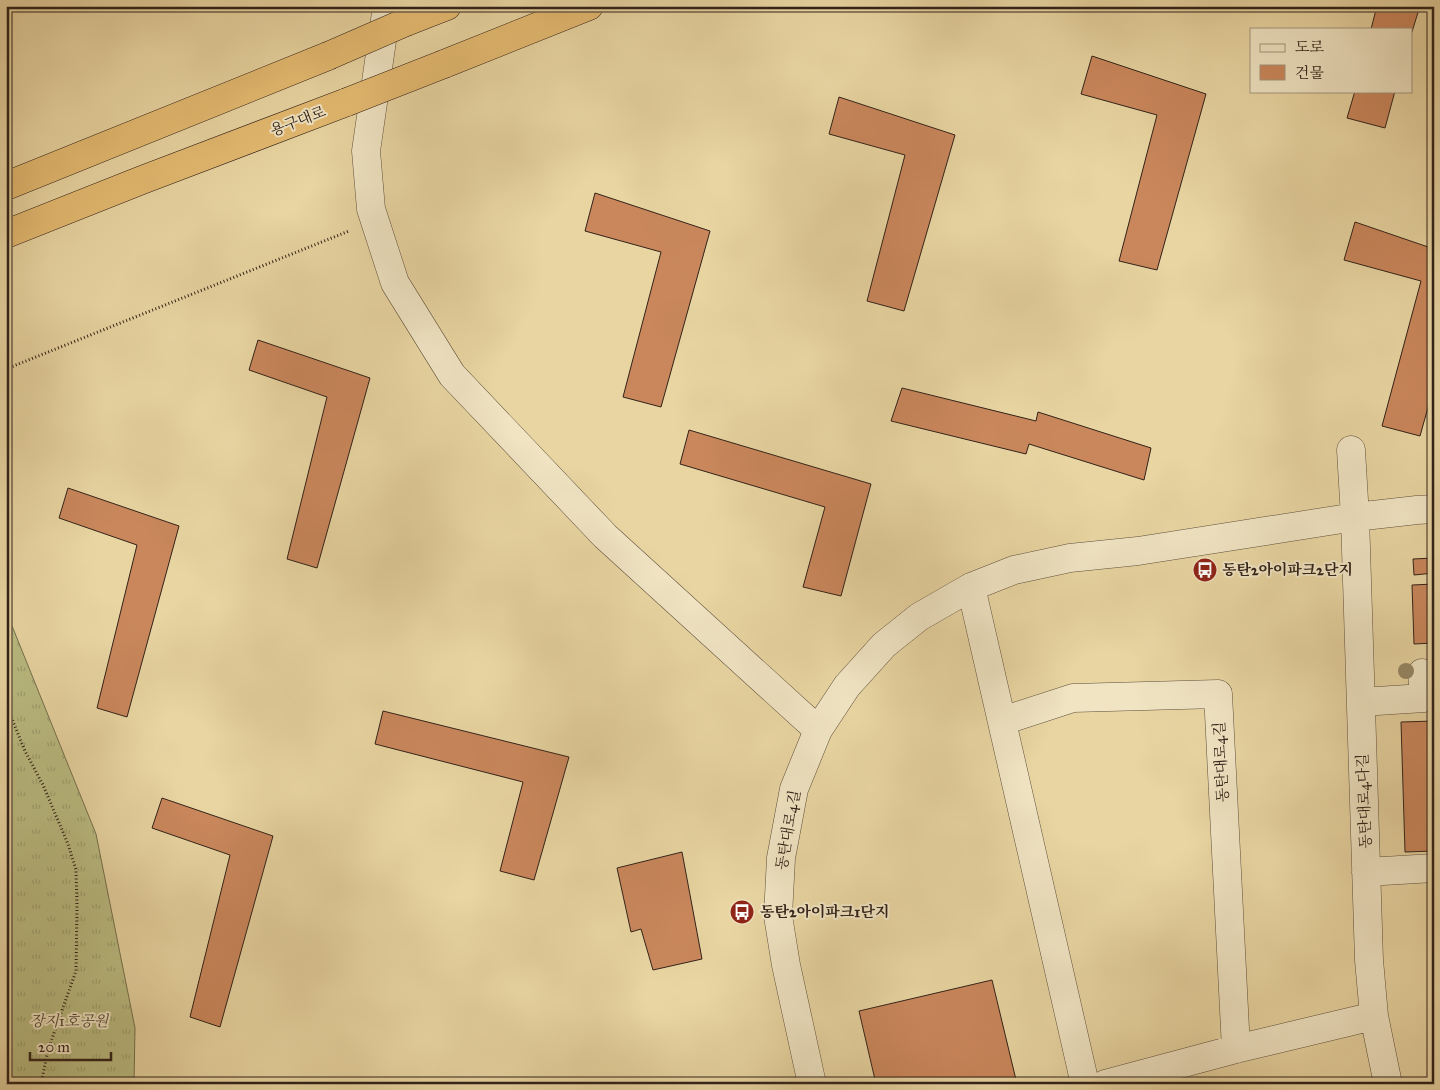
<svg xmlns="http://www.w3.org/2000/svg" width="1440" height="1090" font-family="'IM FELL Great Primer','Noto Serif KR',serif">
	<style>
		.grass { fill: url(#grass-tufts); stroke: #766f4e }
		.building { fill: #ca875c; stroke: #312219 }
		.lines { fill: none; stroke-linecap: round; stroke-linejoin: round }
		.minor-casing { stroke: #5f4f3b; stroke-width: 29 }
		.highway-casing { stroke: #312219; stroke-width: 29 }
		.path { stroke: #312219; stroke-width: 3; stroke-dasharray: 1 2.5; stroke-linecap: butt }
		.minor { stroke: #f0e4c3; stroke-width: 28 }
		.highway { stroke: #e4ba71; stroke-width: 28 }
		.highway-bridge-casing { stroke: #312219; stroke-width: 29; stroke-linecap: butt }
		.highway-bridge { stroke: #e4ba71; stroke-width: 28 }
		.tree { fill: #968765 }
		.labels { text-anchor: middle; stroke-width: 4; stroke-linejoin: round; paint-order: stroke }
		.street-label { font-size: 15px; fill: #312219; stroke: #f0e4c3 }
		.poi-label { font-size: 15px; font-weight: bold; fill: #312219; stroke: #f0e4c3; text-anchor: start }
		.park-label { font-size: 15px; font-style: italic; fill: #534833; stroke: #f0e4c3 }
	</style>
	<defs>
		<pattern id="grass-tufts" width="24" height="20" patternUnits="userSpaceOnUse" patternTransform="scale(1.25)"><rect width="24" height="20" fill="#babc82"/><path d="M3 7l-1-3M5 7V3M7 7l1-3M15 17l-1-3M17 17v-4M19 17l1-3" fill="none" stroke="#a0a170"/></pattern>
	</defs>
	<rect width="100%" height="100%" fill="#e8d5a2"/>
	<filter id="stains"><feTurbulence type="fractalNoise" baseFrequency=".004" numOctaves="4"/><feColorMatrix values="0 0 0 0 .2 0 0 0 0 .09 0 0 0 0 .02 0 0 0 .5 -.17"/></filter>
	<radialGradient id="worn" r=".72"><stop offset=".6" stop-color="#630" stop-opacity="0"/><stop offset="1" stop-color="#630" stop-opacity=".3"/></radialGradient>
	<path class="grass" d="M6,611L96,834L135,1028L134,1084H6Z"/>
	<path class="building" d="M1377,6H1420L1411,35V29H1371Z
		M1092,56L1206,94L1157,270L1119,261L1157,115L1081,94Z
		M1355,91H1395L1385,128L1347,118Z
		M839,97L955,135L904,311L867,301L905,155L829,134Z
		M595,193L710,231L661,407L623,397L661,252L585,231Z
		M1355,222L1434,249V386L1420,436L1382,426L1421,281L1344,260Z
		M258,340L370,378L317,568L287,559L327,397L249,370Z
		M902,388L1036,421L1038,412L1151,448L1144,480L1029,444L1026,454L891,421Z
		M689,430L871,484L841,596L803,587L825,507L680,464Z
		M68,488L179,526L127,717L97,708L137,545L59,518Z
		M1434,558V573L1414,575L1413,559Z
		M1434,584V643L1414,644L1412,585Z
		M383,711L569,757L534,880L500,871L523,782L375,744Z
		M1434,721V851L1405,852L1401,722Z
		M162,798L273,836L220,1027L190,1017L230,855L152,828Z
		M682,852L702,959L653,970L641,929L631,932L617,868Z
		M992,980L1017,1084H876L859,1011Z"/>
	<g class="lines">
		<defs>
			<path id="minor" d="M387,6L366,151L371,209L395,283L452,375L605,536L818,730
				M1351,450L1355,517L1369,960L1374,1016L1388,1084
				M971,587L1085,1084
				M1361,702L1424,698L1422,673
				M1002,721L1073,698L1218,694L1236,1049
				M1366,872L1434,868
				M812,1084L786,965L778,916L781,858L794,789L818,730L847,686L884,645L919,617L971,587L1014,570L1070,558L1138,551L1355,517L1417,510L1434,509
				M1105,1084L1236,1049L1374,1016"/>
			<path id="highway" d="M406,22L447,6
				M444,64L589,6
				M6,186L328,56
				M6,234L142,180L347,102"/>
		</defs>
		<use href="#minor" class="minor-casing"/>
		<use href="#highway" class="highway-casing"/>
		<path class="path" d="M6,369L349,231
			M6,704L25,751L43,785L68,844L76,870L77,905L76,971L48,1050L41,1084"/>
		<use href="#minor" class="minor"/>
		<use href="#highway" class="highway"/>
		<defs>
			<path id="highway-bridge" d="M328,56L406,22
				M347,102L444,64"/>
		</defs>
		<use href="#highway-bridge" class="highway-bridge-casing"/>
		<use href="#highway-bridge" class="highway-bridge"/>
	</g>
	<circle class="tree" cx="1406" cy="671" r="8"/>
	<defs>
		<symbol id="bus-disc" viewBox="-11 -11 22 22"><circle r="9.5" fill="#8f2418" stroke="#f0e4c3"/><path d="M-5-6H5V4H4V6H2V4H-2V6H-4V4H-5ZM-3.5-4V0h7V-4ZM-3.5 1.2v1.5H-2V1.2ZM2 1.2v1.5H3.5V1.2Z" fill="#fff"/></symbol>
	</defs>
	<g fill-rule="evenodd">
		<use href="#bus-disc" x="1191" y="556" width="28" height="28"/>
		<use href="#bus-disc" x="728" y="898" width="28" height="28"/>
	</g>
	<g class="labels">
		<g class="street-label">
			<text transform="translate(298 121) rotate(-21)" y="5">용구대로</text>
			<text transform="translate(1221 762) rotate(-93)" y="5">동탄대로4길</text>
			<text transform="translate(1364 801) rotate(-92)" y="5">동탄대로4다길</text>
			<text transform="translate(788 830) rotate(-80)" y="5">동탄대로4길</text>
		</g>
		<g class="poi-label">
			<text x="1222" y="575">동탄2아이파크2단지</text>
			<text x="760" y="917">동탄2아이파크1단지</text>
		</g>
		<g class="park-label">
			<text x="69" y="1026">장지1호공원</text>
		</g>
	</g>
	<rect width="1440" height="1090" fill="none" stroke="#e8d5a2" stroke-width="25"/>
	<rect x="8" y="8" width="1425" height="1075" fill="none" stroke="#312219" stroke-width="2.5"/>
	<rect x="12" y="12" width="1415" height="1065" fill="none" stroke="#312219"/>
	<rect x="1250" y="28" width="162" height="65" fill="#f0e4c3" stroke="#a4967f"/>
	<rect x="1260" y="44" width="25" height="8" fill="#f0e4c3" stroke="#a4967f"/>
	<text x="1295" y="52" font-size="15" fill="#312219">도로</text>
	<rect x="1260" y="65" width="25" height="15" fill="#ca875c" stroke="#a4967f"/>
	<text x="1295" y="78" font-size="15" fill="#312219">건물</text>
	<path d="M30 1052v8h81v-8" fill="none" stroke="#312219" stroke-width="2.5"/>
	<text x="38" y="1052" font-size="15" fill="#312219" stroke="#f0e4c3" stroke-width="4" paint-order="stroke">20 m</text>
	<rect width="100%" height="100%" filter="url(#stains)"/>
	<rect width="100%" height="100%" fill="url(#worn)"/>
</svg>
